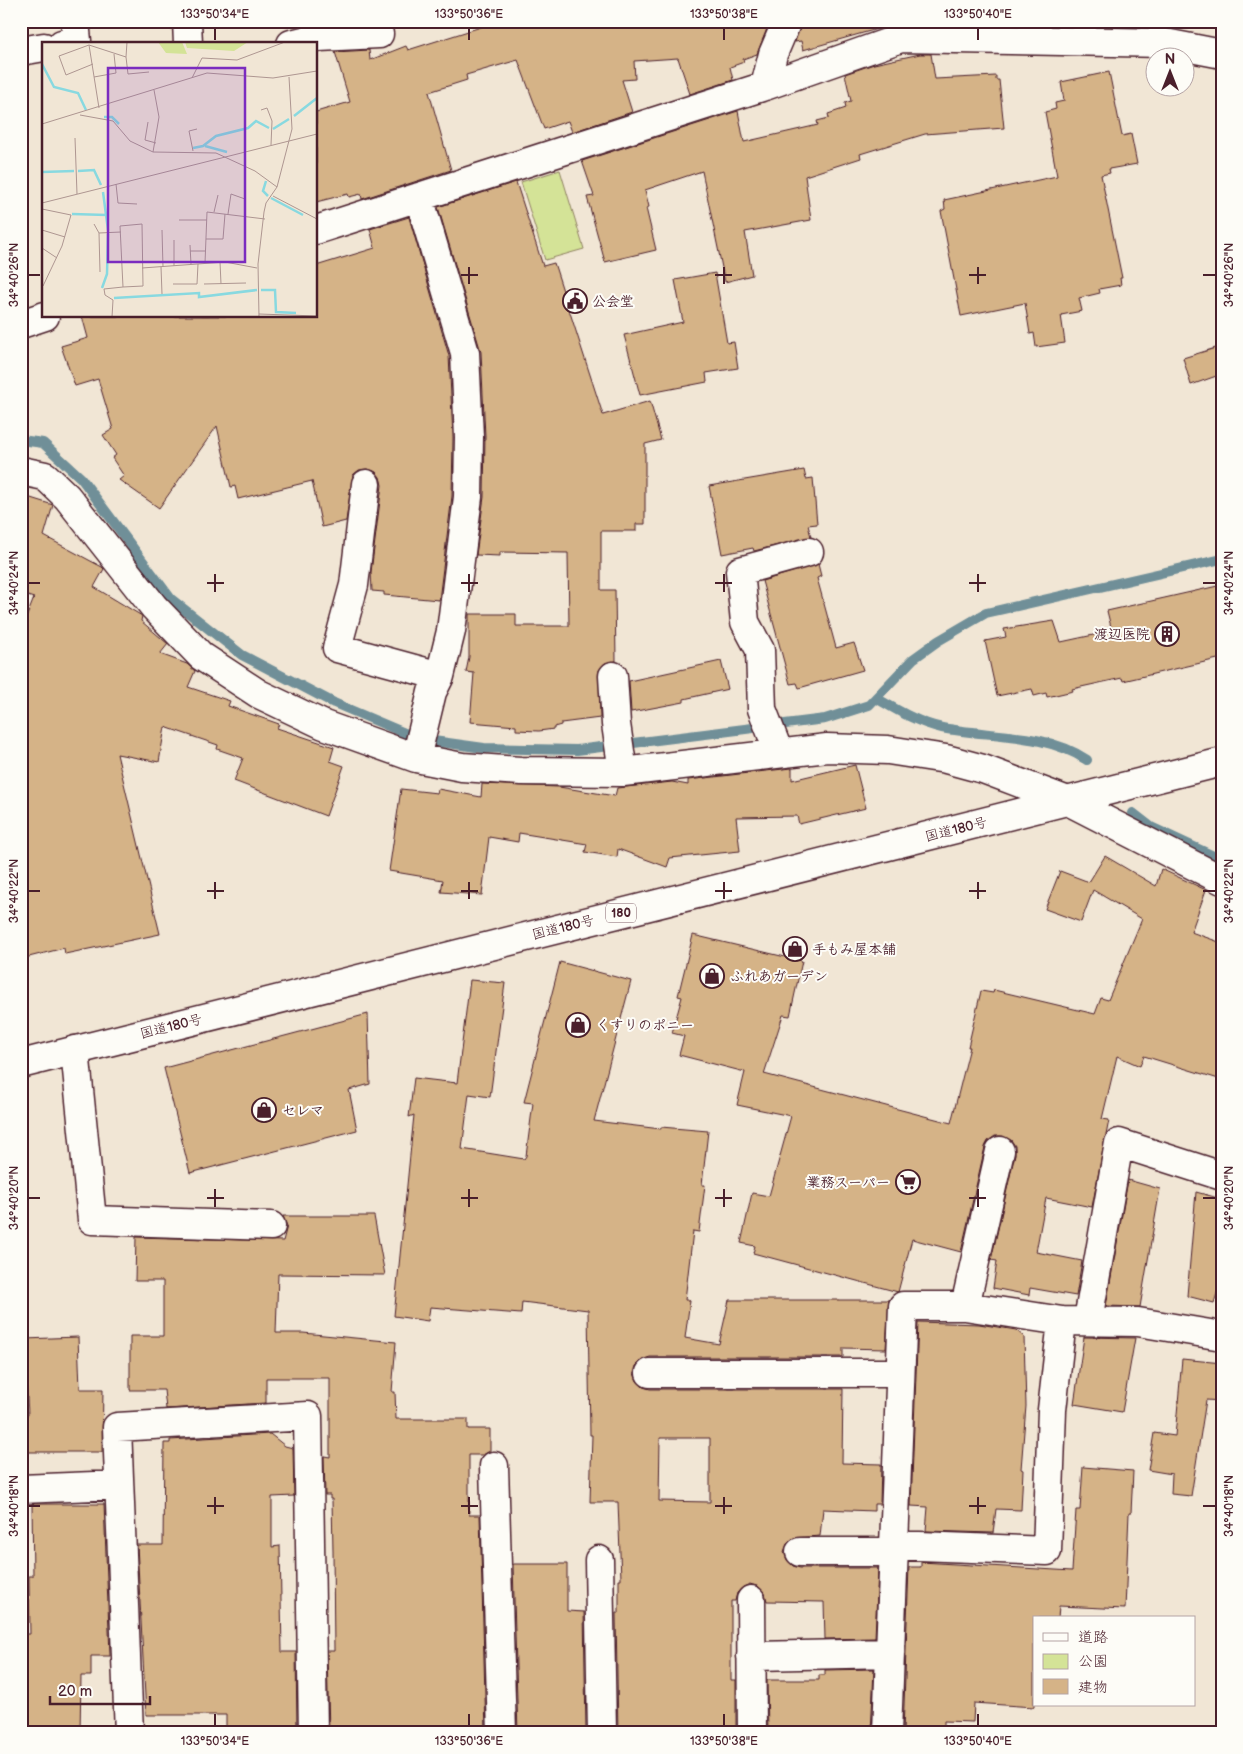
<svg xmlns="http://www.w3.org/2000/svg" width="1243" height="1754" font-family="'Balsamiq Sans','Klee One',sans-serif">
	<style>
		.green { fill: #d4e397; stroke: #8f8161 }
		.lines { fill: none; stroke-linecap: round; stroke-linejoin: round }
		.stream { stroke: #6f8f98; stroke-width: 10 }
		.building { fill: #d5b387; stroke: #4a1f2b; fill-rule: evenodd }
		.minor-casing { stroke: #4a1f2b; stroke-width: 31 }
		.trunk-casing { stroke: #4a1f2b; stroke-width: 31 }
		.minor { stroke: #fdfcf7; stroke-width: 28 }
		.trunk { stroke: #fdfcf7; stroke-width: 28 }
		.rail { stroke: #4a1f2b; stroke-width: 4; stroke-dasharray: 8 4; stroke-linecap: butt }
		.ticks { fill: none; stroke: #4a1f2b; stroke-width: 2 }
		.labels { text-anchor: middle; stroke-width: 4; stroke-linejoin: round; paint-order: stroke }
		.shield { fill: #fdfcf7; stroke: #806168; stroke-width: 1 }
		.shield-label { font-size: 12px; font-weight: bold; fill: #4a1f2b }
		.poi-label { font-size: 14px; font-weight: bold; fill: #4a1f2b; stroke: #fdfcf7; text-anchor: start }
		.street-label { font-size: 14px; fill: #4a1f2b; stroke: #fdfcf7 }
		.inset-river { fill: none; stroke: #88d9e0; stroke-width: 2.5 }
		.inset-road { fill: none; stroke: #ae9691; stroke-width: 1 }
		.view { fill: #7b2cbf; fill-opacity: 0.15; stroke: #7b2cbf; stroke-width: 2.5 }
		.inset-edge { fill: none; stroke: #4a1f2b; stroke-width: 2.5 }
		.neatline { fill: none; stroke: #4a1f2b; stroke-width: 2 }
		.ticks-label { font-size: 12px; text-anchor: middle; fill: #4a1f2b }
	</style>
	<rect width="100%" height="100%" fill="#f1e6d5"/>
	<filter id="ink" filterUnits="userSpaceOnUse"><feTurbulence type="fractalNoise" baseFrequency=".02" numOctaves="2"/><feDisplacementMap in="SourceGraphic" scale="10" xChannelSelector="R" yChannelSelector="G"/><feConvolveMatrix kernelMatrix="1 2 1 2 8 2 1 2 1" color-interpolation-filters="sRGB"/></filter>
	<g filter="url(#ink)">
		<path class="green" d="M560,170L584,249L545,260L521,182Z"/>
		<g class="lines">
			<path class="stream" d="M21,440L43,443L81,478L171,599L242,655L334,703L419,739L484,748L577,750L825,719L869,705L913,659L938,641L986,613L1222,559
				M876,698C897,710 918,723 942,728C989,737 1046,732 1087,760
				M1133,813L1151,827L1222,860"/>
		</g>
		<path class="building" d="M482,21H770L757,54L743,59L744,62L730,67L733,80L690,94L678,58L634,61L635,79L622,80L632,112L572,132L568,121L544,129L518,60L466,75L467,80L429,92L451,170L362,199L361,194L349,197L348,194L316,202V112L350,102L335,52L369,50L370,60L406,46L408,50L484,26Z
			M802,21H876L877,29L803,50L801,41L795,42Z
			M920,54H931L935,79L996,76V80H999L1004,128L925,134L860,154L861,158L805,176L811,220L745,232L752,275L725,282L702,171L645,190L649,207L646,208L656,250L605,262L587,197L594,196L582,161L738,111L744,142L818,125L817,121L829,118L828,114L846,108L845,103L851,101L845,74L874,64Z
			M1109,72L1122,136L1131,134L1137,164L1109,169L1110,173L1101,175L1122,278H1120L1121,285L1099,289L1100,293L1079,298L1082,311L1061,315L1065,343L1036,347L1034,333L1030,334L1025,303L961,316L941,211L945,209L944,200L1057,176L1045,112L1056,109L1055,103L1064,101L1061,82Z
			M516,182L543,266L554,263L603,415L650,401L661,440L645,444V524H636V531H601V590H615L616,661L605,663L599,670L600,718L561,723V725L554,727V729L539,731L516,730V726L470,722L474,673L466,672L469,657V614H516V626H569L568,553L500,552V556L476,555L484,497L485,436L481,352L438,207Z
			M409,217L449,356L453,437L452,496L439,600L384,595V592L372,591L371,572L382,485L380,477L376,472L368,469L359,470L353,475L346,521L322,527L312,481L238,499L235,486L231,487L217,426L159,508L119,480L124,476L112,458L116,455L103,435L113,429L98,379L75,386L61,346L88,338L82,316H316V266L375,248L370,229Z
			M715,273L727,343L734,342L738,368L706,373L707,382L640,395L624,335L683,322L675,280Z
			M1222,346V374L1191,385L1183,358Z
			M804,470L806,479L813,478L817,524L808,525L811,537L754,551L753,548L722,554L709,486Z
			M21,495L53,505L44,536L102,567L104,569L94,587L142,616L141,621L168,644L160,654L187,664L195,671L188,687L230,701L228,706L279,724L277,728L334,747L330,761L344,766L326,816L234,781L243,758L217,749L218,745L165,727L159,762L117,754L160,934L65,954L64,948L21,959V631L34,598L21,594Z
			M818,564L821,576L817,578L836,648L854,643L863,670L799,688L797,683L790,684L762,581Z
			M1222,585V658L1123,681L1122,678L1072,689L1073,691L1047,697L1046,693L1034,696L1032,689L997,696L985,641L1006,637L1004,629L1054,621L1061,642L1112,631L1107,611Z
			M721,661L728,689L684,699V702L631,712L629,681Z
			M855,765L866,808L799,824L797,816L736,817L740,851L670,858L667,867L618,849L617,857L585,852L587,844L519,833L518,842L489,837L482,895L441,892L443,880L389,871L401,789L437,793L438,789L481,797L482,784L559,787L615,796L617,788L672,782L688,785V780L792,768V780Z
			M1105,856L1156,886L1161,869L1206,890L1191,932L1222,943V1080L1144,1056L1140,1066L1117,1056L1102,1119L1109,1120L1092,1207L1046,1198L1036,1252L1082,1261L1076,1296L1030,1288L1029,1295L993,1288L997,1261L991,1260L1015,1154V1146L1011,1140L1003,1136H995L988,1141L985,1147L961,1252L912,1239L898,1292L753,1253L755,1246L741,1243L752,1193L769,1196L791,1116L737,1105L745,1072L679,1055L684,1036L672,1033L682,997L678,996L693,935L802,961L790,1016L783,1015L764,1074L951,1123L970,1047H968L981,991L993,993L994,990L1095,1014L1101,998L1108,1000L1142,919L1093,890L1081,922L1045,909L1060,871L1089,882Z
			M560,962L631,981L594,1121L661,1129V1127L708,1131L702,1185H705L699,1232L693,1231L685,1300H690L685,1338L719,1344L729,1300H889L886,1349L843,1348V1357H650L642,1360L636,1366L634,1373L637,1381L643,1387L650,1389H843L842,1463L881,1464L880,1504H874V1511L823,1509L820,1536L793,1538L787,1544L784,1552L787,1560L793,1566L800,1568H878L875,1638L825,1639L824,1602L767,1601L765,1593L759,1587L750,1584L743,1587L737,1593L735,1601H731V1680H736V1733H618L616,1613H619V1579H621L618,1502H590L592,1435H590L588,1310L522,1302L521,1314L430,1307L428,1321L394,1316L414,1115L409,1117L414,1078L457,1083L470,980L505,983L490,1097L469,1094L462,1149L524,1159L526,1156L533,1103L524,1102ZM660,1438H710V1502L659,1501Z
			M368,1014L370,1084L349,1090L357,1130L190,1173L164,1068Z
			M1128,1180L1160,1189L1140,1307L1106,1306Z
			M1196,1192L1222,1199V1277L1214,1303L1187,1296Z
			M283,1216H374L385,1275L278,1274L276,1333H303L396,1342L392,1392H395L396,1419H468V1429H490V1451L483,1455H469V1515H480L486,1733H329L327,1651H334L333,1551L332,1499H330V1495H325L324,1456L330,1457V1378H266V1403L166,1409L164,1390H130V1336H163V1281H135L136,1237L283,1241L287,1226Z
			M918,1322L979,1324L1016,1330L1024,1337L1026,1406L1021,1469L1023,1470L1021,1510L996,1509L993,1533L926,1531L928,1507L911,1506Z
			M78,1337L80,1389H103L102,1452H24V1415H28L24,1339Z
			M1084,1337L1135,1338L1122,1412L1074,1404Z
			M1182,1359L1222,1363V1401L1206,1400L1191,1496L1171,1494L1172,1474L1148,1470L1154,1433L1175,1436Z
			M270,1434L285,1446L293,1448L294,1496L272,1497V1547L280,1546L282,1652H296L297,1733H226V1715H146L137,1545H163L164,1443H170V1440Z
			M1083,1467L1133,1471L1131,1513H1129L1125,1609L1059,1606L1058,1618H1034V1707L974,1703L973,1722L944,1721V1727H937V1733H903L909,1567H921V1562L1072,1571L1076,1510H1080Z
			M32,1504H104L110,1656H91V1676H81L80,1733H25V1634H30L29,1576H33Z
			M513,1564H567V1611L584,1612L586,1733H518Z
			M874,1669L871,1733H768L767,1680H819V1675H825V1670Z"/>
		<g class="lines">
			<defs>
				<path id="minor" d="M187,21L188,44
					M62,44L77,41L75,21
					M291,44L319,37L379,34
					M21,51L44,47
					M765,86L773,54L787,21
					M316,230L765,86L901,38L1165,43L1222,54
					M21,324L45,316
					M21,471L45,476L67,497L154,607L201,656L259,694L324,725L416,758L462,767L521,771L623,772L827,748L888,750L946,759L983,769L1068,801L1222,880
					M366,484L354,585L337,648L440,676
					M613,676L616,724L623,772
					M779,753L762,709L760,650L745,622L740,571L809,552
					M416,758L432,692L440,676L451,631L468,497L469,437L465,353L419,197
					M75,1050L92,1220L271,1226
					M965,1306L1000,1151
					M1088,1320L1119,1143L1222,1176
					M650,1373H900
					M494,1466L502,1733
					M21,1489L118,1485
					M893,1545L1047,1551L1052,1410L1062,1321
					M800,1552H893
					M599,1560L602,1733
					M751,1600L752,1733
					M751,1656L890,1653
					M129,1733L117,1427L308,1416L313,1733
					M887,1733L903,1306H965L1062,1321L1138,1322L1222,1336"/>
				<path id="trunk" d="M21,1064L1222,762"/>
			</defs>
			<use href="#minor" class="minor-casing"/>
			<use href="#trunk" class="trunk-casing"/>
			<use href="#minor" class="minor"/>
			<use href="#trunk" class="trunk"/>
			<path class="rail" d="M1197,21L1222,22"/>
		</g>
	</g>
	<path class="ticks" d="M215,28V40M469,28V40M724,28V40M978,28V40M469,267V284M724,267V284M978,267V284M28,275H40M461,275H478M715,275H732M969,275H986M1203,275H1216M215,574V592M469,574V592M724,574V592M978,574V592M28,583H40M207,583H224M461,583H478M715,583H732M969,583H986M1203,583H1216M215,882V899M469,882V899M724,882V899M978,882V899M28,891H40M207,891H224M461,891H478M715,891H732M969,891H986M1203,891H1216M215,1189V1207M469,1189V1207M724,1189V1207M978,1189V1207M28,1198H40M207,1198H224M461,1198H478M715,1198H732M969,1198H986M1203,1198H1216M215,1497V1514M469,1497V1514M724,1497V1514M978,1497V1514M28,1506H40M207,1506H224M461,1506H478M715,1506H732M969,1506H986M1203,1506H1216M215,1714V1726M469,1714V1726M724,1714V1726M978,1714V1726"/>
	<defs>
		<symbol id="civic-ring" viewBox="-11 -11 22 22"><circle r="9.5" fill="#fdfcf7" stroke="#4a1f2b" stroke-width="1.5"/><path d="M-.6-6.5H3V-4.5H.6V-3L4-1V1h2V6H-6V1h2V-1L-.6-3ZM-1.2 2.5V6h2.4V2.5Z" fill="#4a1f2b"/></symbol>
		<symbol id="building-ring" viewBox="-11 -11 22 22"><circle r="9.5" fill="#fdfcf7" stroke="#4a1f2b" stroke-width="1.5"/><path d="M-4-6H4V6H1V3H-1V6H-4ZM-2.5-4.3h1.7v1.8h-1.7ZM.8-4.3h1.7v1.8H.8ZM-2.5-1h1.7V.8h-1.7ZM.8-1h1.7V.8H.8Z" fill="#4a1f2b"/></symbol>
		<symbol id="shop-ring" viewBox="-11 -11 22 22"><circle r="9.5" fill="#fdfcf7" stroke="#4a1f2b" stroke-width="1.5"/><path d="M-5-2.5h2.3a2.7 3.5 0 0 1 5.4 0H5L5.5 6h-11ZM-1.5-2.5h3a1.5 2.3 0 0 0-3 0Z" fill="#4a1f2b"/></symbol>
		<symbol id="supermarket-ring" viewBox="-11 -11 22 22"><circle r="9.5" fill="#fdfcf7" stroke="#4a1f2b" stroke-width="1.5"/><path d="M-6-5.5h2.5l.6 2H6L4.5 2H-2.5L-4.4-4H-6ZM-1.5 3.2a1.3 1.3 0 1 0 .1 0ZM3 3.2a1.3 1.3 0 1 0 .1 0Z" fill="#4a1f2b"/></symbol>
	</defs>
	<g fill-rule="evenodd">
		<use href="#civic-ring" x="561" y="287" width="28" height="28"/>
		<use href="#building-ring" x="1153" y="620" width="28" height="28"/>
		<use href="#shop-ring" x="781" y="935" width="28" height="28"/>
		<use href="#shop-ring" x="698" y="962" width="28" height="28"/>
		<use href="#shop-ring" x="564" y="1011" width="28" height="28"/>
		<use href="#shop-ring" x="250" y="1096" width="28" height="28"/>
		<use href="#supermarket-ring" x="894" y="1168" width="28" height="28"/>
	</g>
	<g class="labels">
		<rect class="shield" x="606" y="903.5" width="30" height="19" rx="4"/>
		<g class="shield-label">
			<text x="621" y="917">180</text>
		</g>
		<g class="poi-label">
			<text x="592" y="306">公会堂</text>
			<text x="1150" y="639" text-anchor="end">渡辺医院</text>
			<text x="812" y="954">手もみ屋本舗</text>
			<text x="730" y="981">ふれあガーデン</text>
			<text x="596" y="1030">くすりのポニー</text>
			<text x="282" y="1115">セレマ</text>
			<text x="890" y="1187" text-anchor="end">業務スーパー</text>
		</g>
		<g class="street-label">
			<text transform="translate(956 829) rotate(-14)" y="5">国道180号</text>
			<text transform="translate(563 927) rotate(-14)" y="5">国道180号</text>
			<text transform="translate(171 1026) rotate(-14)" y="5">国道180号</text>
		</g>
	</g>
	<g transform="translate(42 42)">
		<rect width="275" height="275" fill="#f1e6d5"/>
		<path d="M116,0H140L145,12L124,11ZM143,0H206L192,9L145,6Z" fill="#d4e397"/>
		<path class="inset-river" d="M0,22L12,45L36,51L44,68M252,74L275,56M62,75H70L77,82M231,87L247,77M163,104L185,110M151,106L161,104L174,94L206,86L214,79L227,86M36,129L52,128L59,143M0,130L32,129M224,139L221,149L226,154M61,150L66,188M229,156L261,173M30,172L65,173M60,246L65,232L66,192M219,248H233L234,270L254,271M72,256L157,251V255L215,248"/>
		<path class="inset-road" d="M47,3L17,14L24,33L51,22M84,15L86,32L107,30M52,35L74,31L72,12M150,36L160,16L195,18L243,0M57,66L47,3L84,15L85,0M219,68L225,66L230,79L229,103M38,73L71,79L88,99L111,110L174,111L213,129L235,145M106,80L103,98L114,101M0,82L165,31L231,36L275,29M33,96L35,152M151,109L147,89L155,87M111,110L117,75L112,48M74,142L76,161L95,162M231,154L275,177M0,161L275,92M0,167L29,173L20,204L1,244M172,170L176,153M186,172L189,152L203,157M137,178H165M52,182L57,191L79,190M100,182L101,244L81,245L78,184ZM0,188L23,195M120,188L121,225M57,191L58,230M164,197H181L183,172M132,198V224M148,203L149,222M0,206L15,216M148,209H164M178,220L179,242M163,221L165,170L223,177M119,225L120,252M100,226L183,220L215,226M131,242H155L156,222M162,242L204,241M217,272L275,274M70,275L71,258L63,253L62,247L81,245M217,275L216,222L222,170L224,161L235,145L250,87L247,35"/>
		<path class="view" d="M66,26H203V220H66Z"/>
		<rect width="275" height="275" class="inset-edge"/>
	</g>
	<rect width="1243" height="1754" fill="none" stroke="#fdfcf7" stroke-width="55"/>
	<rect x="1033" y="1616" width="162" height="90" fill="#fdfcf7" stroke="#b5a4a5"/>
	<rect x="1043" y="1633" width="25" height="8" fill="#fdfcf7" stroke="#b5a4a5"/>
	<text x="1078" y="1642" font-size="15" fill="#4a1f2b">道路</text>
	<rect x="1043" y="1654" width="25" height="15" fill="#d4e397" stroke="#b5a4a5"/>
	<text x="1078" y="1666" font-size="15" fill="#4a1f2b">公園</text>
	<rect x="1043" y="1679" width="25" height="15" fill="#d5b387" stroke="#b5a4a5"/>
	<text x="1078" y="1692" font-size="15" fill="#4a1f2b">建物</text>
	<g transform="translate(1170 72)"><circle r="24" fill="#fdfcf7" stroke="#b5a4a5"/>
	<path d="M0-4L9 19L0 12L-9 19Z" fill="#4a1f2b"/>
	<text y="-8" font-size="14" font-weight="bold" text-anchor="middle" fill="#4a1f2b">N</text>
	</g>
	<path d="M50 1696v8h100v-8" fill="none" stroke="#4a1f2b" stroke-width="2.5"/>
	<text x="58" y="1696" font-size="15" fill="#4a1f2b" stroke="#fdfcf7" stroke-width="4" paint-order="stroke">20 m</text>
	<rect x="28" y="28" width="1188" height="1698" class="neatline"/>
	<g class="ticks-label">
		<text x="215" y="18">133°50'34"E</text>
		<text x="469" y="18">133°50'36"E</text>
		<text x="724" y="18">133°50'38"E</text>
		<text x="978" y="18">133°50'40"E</text>
		<text transform="translate(14 275) rotate(-90)" y="4">34°40'26"N</text>
		<text transform="translate(1229 275) rotate(-90)" y="4">34°40'26"N</text>
		<text transform="translate(14 583) rotate(-90)" y="4">34°40'24"N</text>
		<text transform="translate(1229 583) rotate(-90)" y="4">34°40'24"N</text>
		<text transform="translate(14 891) rotate(-90)" y="4">34°40'22"N</text>
		<text transform="translate(1229 891) rotate(-90)" y="4">34°40'22"N</text>
		<text transform="translate(14 1198) rotate(-90)" y="4">34°40'20"N</text>
		<text transform="translate(1229 1198) rotate(-90)" y="4">34°40'20"N</text>
		<text transform="translate(14 1506) rotate(-90)" y="4">34°40'18"N</text>
		<text transform="translate(1229 1506) rotate(-90)" y="4">34°40'18"N</text>
		<text x="215" y="1745">133°50'34"E</text>
		<text x="469" y="1745">133°50'36"E</text>
		<text x="724" y="1745">133°50'38"E</text>
		<text x="978" y="1745">133°50'40"E</text>
	</g>
</svg>
